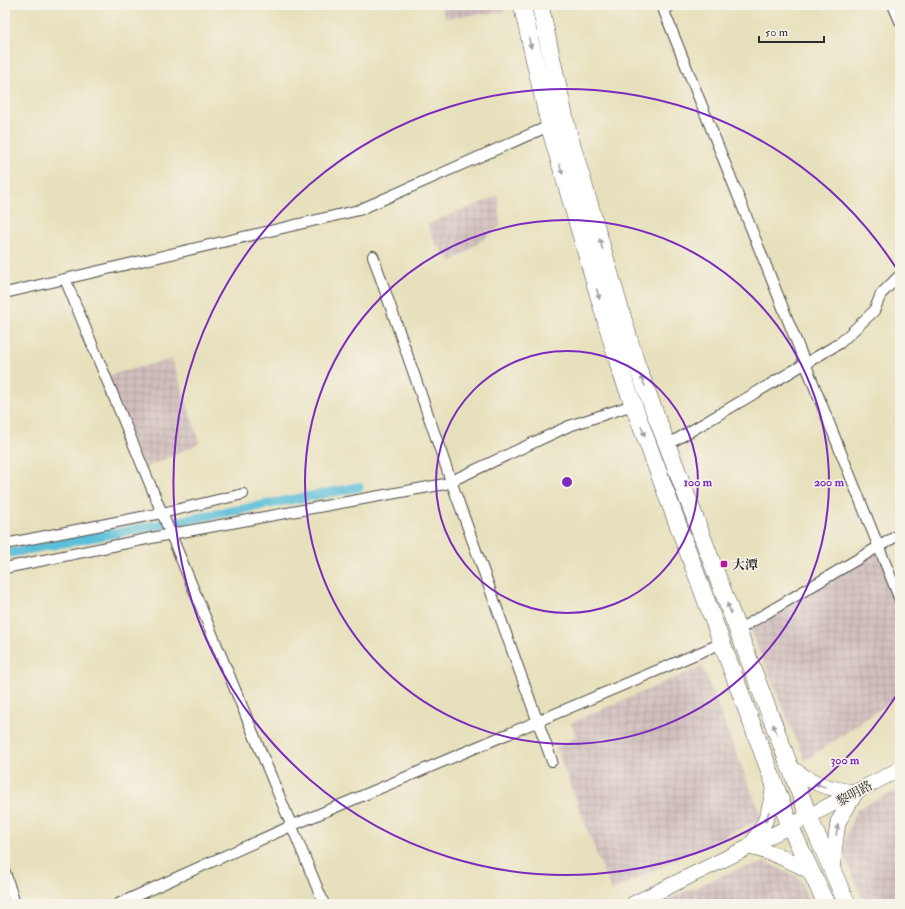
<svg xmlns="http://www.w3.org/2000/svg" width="905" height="909" font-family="'IM FELL Double Pica','Noto Serif SC',serif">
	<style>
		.industrial { fill: url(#industrial-grid) }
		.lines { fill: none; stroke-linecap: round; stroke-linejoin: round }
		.canal { stroke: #5bbfd9; stroke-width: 9 }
		.minor-casing { stroke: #474641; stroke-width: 12 }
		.secondary-casing { stroke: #474641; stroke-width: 16 }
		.primary-casing { stroke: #474641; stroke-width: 18 }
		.minor { stroke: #fff; stroke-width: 10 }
		.secondary { stroke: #fff; stroke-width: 15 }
		.primary { stroke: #fff; stroke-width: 17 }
		.oneway { fill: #a0a0a0 }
		.ring { fill: none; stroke: #7b2cbf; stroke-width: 2 }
		.poi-dot { fill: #b5179e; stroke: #f7f3e8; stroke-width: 1.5 }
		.labels { text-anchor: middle; stroke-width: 3; stroke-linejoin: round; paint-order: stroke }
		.poi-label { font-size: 13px; font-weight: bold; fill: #2b2b2b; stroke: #f7f3e8; text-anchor: start }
		.street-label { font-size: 13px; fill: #2b2b2b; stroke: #f7f3e8 }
		.centre { fill: #7b2cbf; stroke: #f7f3e8; stroke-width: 2 }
		.ring-label { font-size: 12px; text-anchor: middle; font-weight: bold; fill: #7b2cbf; stroke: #f7f3e8; stroke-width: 3; stroke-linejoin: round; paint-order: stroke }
	</style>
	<defs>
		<pattern id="industrial-grid" width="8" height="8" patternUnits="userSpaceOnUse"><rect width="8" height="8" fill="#d1bfbd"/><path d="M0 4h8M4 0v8" fill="none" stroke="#b4a4a3"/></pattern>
	</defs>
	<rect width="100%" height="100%" fill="#f7f3e8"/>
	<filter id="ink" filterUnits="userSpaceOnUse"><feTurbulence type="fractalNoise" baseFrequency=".025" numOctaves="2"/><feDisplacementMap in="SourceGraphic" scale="8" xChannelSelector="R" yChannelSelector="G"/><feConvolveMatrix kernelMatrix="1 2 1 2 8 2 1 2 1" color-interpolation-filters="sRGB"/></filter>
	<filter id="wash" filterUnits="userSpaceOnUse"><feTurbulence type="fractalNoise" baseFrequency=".012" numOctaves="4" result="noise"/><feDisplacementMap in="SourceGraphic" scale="16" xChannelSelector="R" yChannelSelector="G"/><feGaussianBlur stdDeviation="0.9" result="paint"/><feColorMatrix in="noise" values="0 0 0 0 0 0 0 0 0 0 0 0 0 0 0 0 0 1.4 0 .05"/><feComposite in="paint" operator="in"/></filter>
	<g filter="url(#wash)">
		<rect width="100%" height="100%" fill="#e7e0bc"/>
		<path class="industrial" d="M440,5H503L505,12L446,18Z
			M498,196L500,227L452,262L434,242L428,224Z
			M172,359L200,443L144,469L105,376Z
			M878,548L894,585L900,581V695L805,761L748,624Z
			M702,666L762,818L611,891L556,748L576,736L571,723Z
			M900,789V904H865L844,856L846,836L857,809Z
			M765,862L800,878L809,904H658L732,871Z"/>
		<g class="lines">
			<path class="canal" d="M5,554L359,487"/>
		</g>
	</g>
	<g filter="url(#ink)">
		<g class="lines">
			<defs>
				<path id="minor" d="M671,5L664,11L900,600
					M893,5L900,21
					M373,256L451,481L552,761
					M65,279L324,904
					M5,293L359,210L549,126
					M667,445L840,343L874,311L881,294L900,275
					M5,544L162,513L243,494
					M5,568L171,534L445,484L569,426L633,405
					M738,630L900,534
					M5,872L15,904
					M118,904L291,826L722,643"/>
				<path id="secondary" d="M789,766C812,784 828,789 856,792
					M774,783C770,812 767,823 749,847C772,852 790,860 811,872
					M832,869L838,822L855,794
					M633,904L749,847L900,769"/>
				<path id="primary" d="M522,5L551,132L620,369L790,826L826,904
					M540,5L567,128L636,363L809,817L847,904"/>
			</defs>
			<use href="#minor" class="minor-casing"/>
			<use href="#secondary" class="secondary-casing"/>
			<use href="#primary" class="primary-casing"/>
			<use href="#minor" class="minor"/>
			<use href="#secondary" class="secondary"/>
			<use href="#primary" class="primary"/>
		</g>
		<defs><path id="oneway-solid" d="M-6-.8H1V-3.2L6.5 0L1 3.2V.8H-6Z"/></defs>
		<g class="oneway">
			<use href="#oneway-solid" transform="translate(530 43) rotate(77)"/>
			<use href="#oneway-solid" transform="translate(561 169) rotate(74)"/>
			<use href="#oneway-solid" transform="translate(601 244) rotate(-106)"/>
			<use href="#oneway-solid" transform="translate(598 294) rotate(74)"/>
			<use href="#oneway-solid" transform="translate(643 381) rotate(-111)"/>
			<use href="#oneway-solid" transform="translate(643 431) rotate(70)"/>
			<use href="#oneway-solid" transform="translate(729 608) rotate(-111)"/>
			<use href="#oneway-solid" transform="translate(775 729) rotate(-111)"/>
			<use href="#oneway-solid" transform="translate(820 785) rotate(-159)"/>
			<use href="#oneway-solid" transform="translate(767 817) rotate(111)"/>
			<use href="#oneway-solid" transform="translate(837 830) rotate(-81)"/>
		</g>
	</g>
	<g class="ring">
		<circle cx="567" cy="482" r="131"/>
		<circle cx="567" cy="482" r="262"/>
		<path d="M898 693A393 393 0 1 1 898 271"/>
	</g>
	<rect class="poi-dot" x="720" y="560" width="8" height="8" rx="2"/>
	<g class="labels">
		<g class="poi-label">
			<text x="732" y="569">大潭</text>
		</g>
		<g class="street-label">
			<text transform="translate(854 793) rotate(-28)" y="5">黎明路</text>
		</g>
	</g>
	<circle cx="567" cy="482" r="6" class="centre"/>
	<g class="ring-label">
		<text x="698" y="486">100 m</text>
		<text x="829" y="486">200 m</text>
		<text x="845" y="764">300 m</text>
	</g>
	<rect width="905" height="909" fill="none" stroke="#f7f3e8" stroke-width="20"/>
	<path d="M759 36v6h65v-6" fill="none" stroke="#2b2b2b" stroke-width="2"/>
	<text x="765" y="36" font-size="12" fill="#2b2b2b" stroke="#f7f3e8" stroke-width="3" paint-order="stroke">50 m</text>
</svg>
